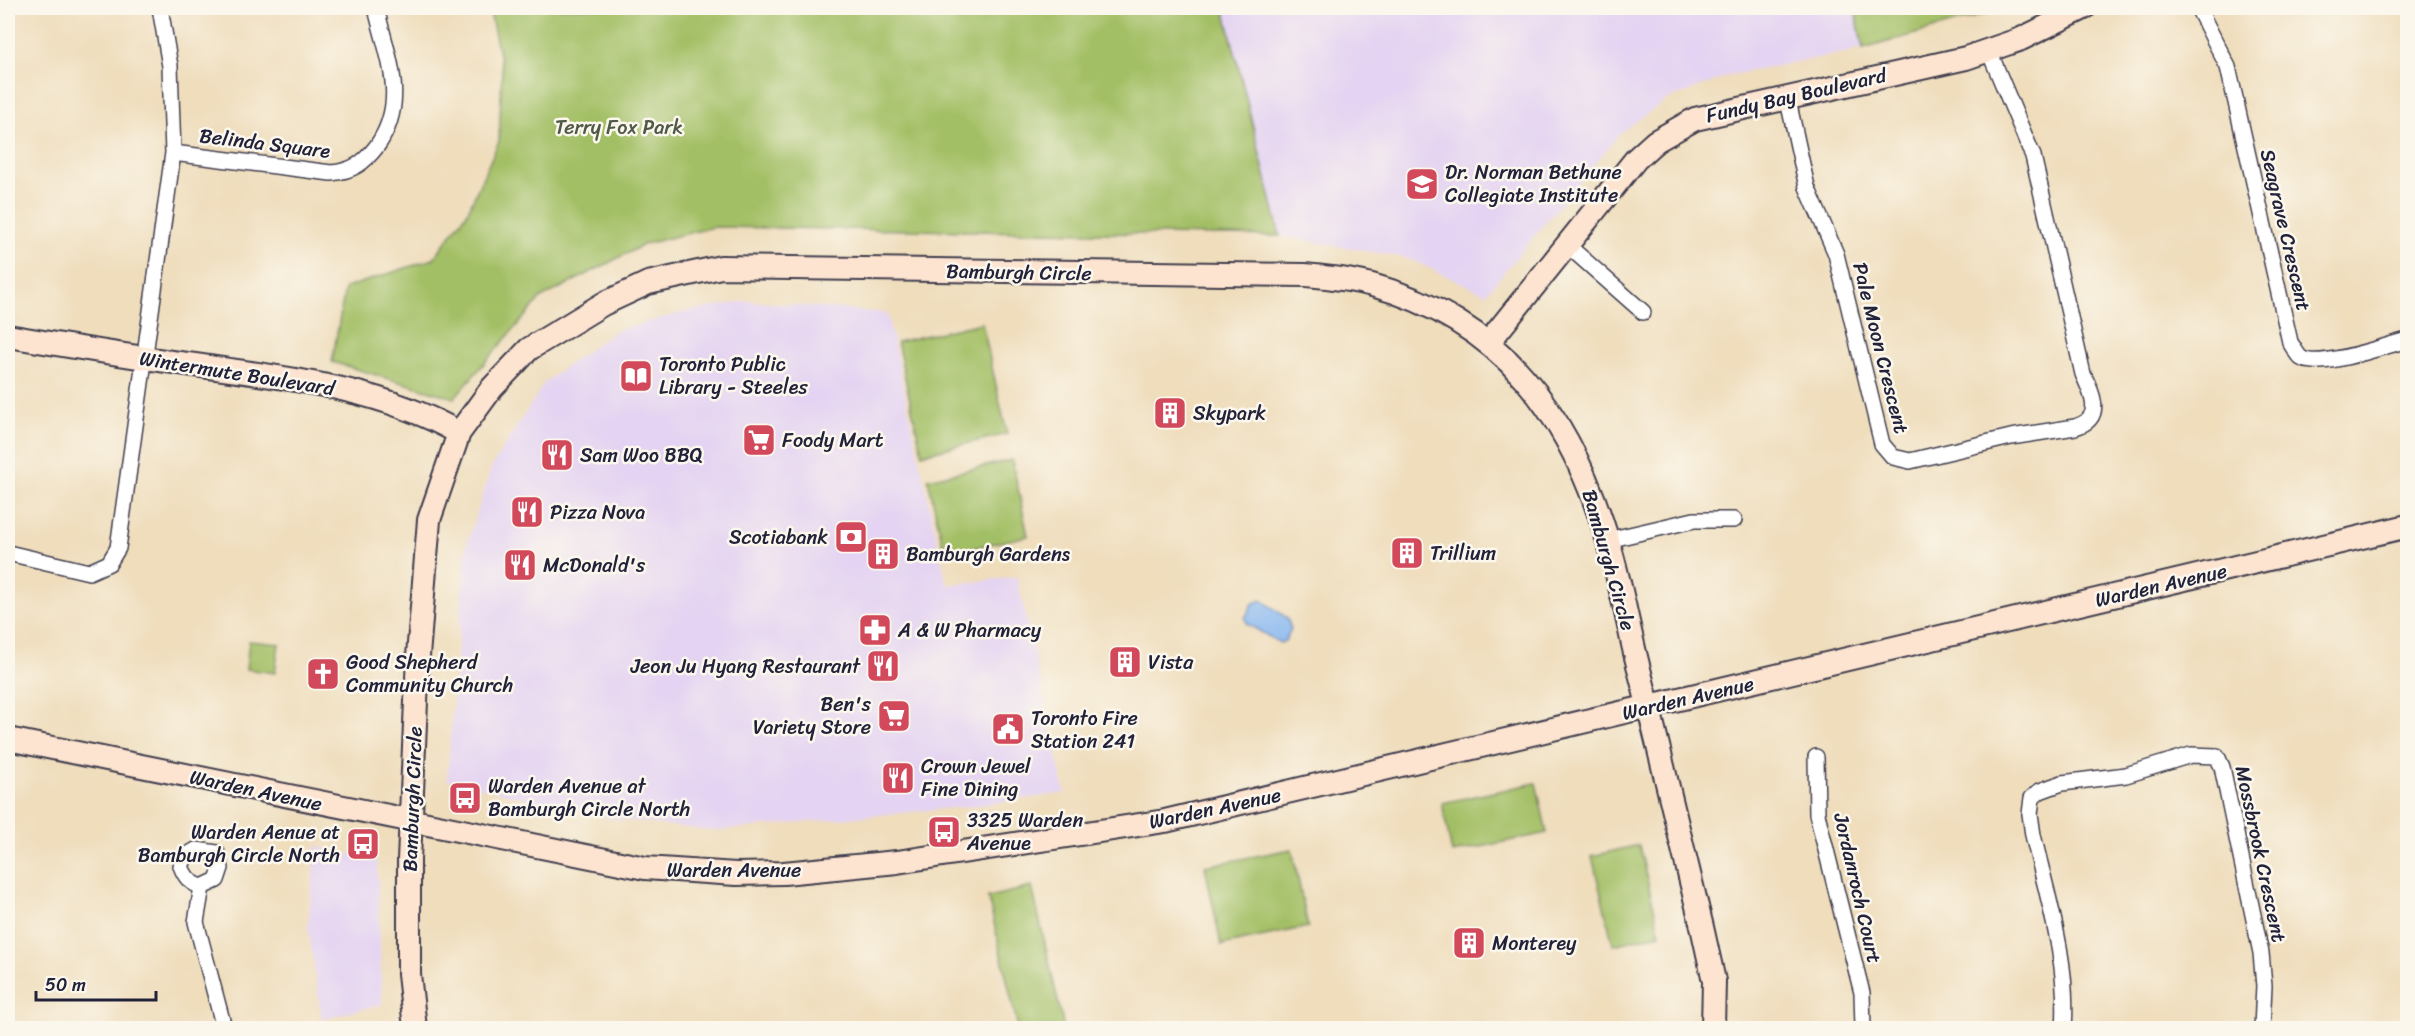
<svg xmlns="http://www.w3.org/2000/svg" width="2415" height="1036" font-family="Sriracha,sans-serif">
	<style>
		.built { fill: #e4d3f2 }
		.green { fill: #a3bf65; stroke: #627050; stroke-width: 1.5 }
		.water { fill: #83b5f0; stroke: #526c96; stroke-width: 1.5 }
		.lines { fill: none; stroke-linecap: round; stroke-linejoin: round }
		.street-casing { stroke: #413e4e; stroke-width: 18 }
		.secondary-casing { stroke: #413e4e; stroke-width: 26 }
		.street { stroke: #fff; stroke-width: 15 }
		.secondary { stroke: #fde4d0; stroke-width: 22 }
		.labels { text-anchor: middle; stroke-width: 5; stroke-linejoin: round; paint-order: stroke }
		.street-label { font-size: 20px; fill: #22223b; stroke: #fbf7ec }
		.park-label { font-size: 20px; fill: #4f594a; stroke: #fbf7ec }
		.poi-label { font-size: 20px; fill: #22223b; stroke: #fbf7ec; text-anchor: start }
	</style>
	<rect width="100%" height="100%" fill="#fbf7ec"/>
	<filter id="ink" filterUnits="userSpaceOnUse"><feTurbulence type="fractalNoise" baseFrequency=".0167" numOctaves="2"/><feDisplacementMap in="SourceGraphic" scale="12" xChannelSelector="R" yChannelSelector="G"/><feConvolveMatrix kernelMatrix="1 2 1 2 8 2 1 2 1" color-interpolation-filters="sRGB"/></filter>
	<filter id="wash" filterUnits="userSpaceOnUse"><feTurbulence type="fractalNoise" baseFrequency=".008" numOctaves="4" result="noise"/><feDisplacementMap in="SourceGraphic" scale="24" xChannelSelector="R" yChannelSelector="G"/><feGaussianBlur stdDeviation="1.35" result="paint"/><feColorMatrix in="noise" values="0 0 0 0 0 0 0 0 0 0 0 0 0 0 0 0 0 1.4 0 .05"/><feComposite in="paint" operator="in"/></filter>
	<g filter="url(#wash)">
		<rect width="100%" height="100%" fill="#efddbc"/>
		<path class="built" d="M1224,8H1855L1863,49L1731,75L1668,99L1621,132L1486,294L1407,258L1280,236Z
			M747,301L887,313L947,585L1017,577L1065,793L971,806L713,831L615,819L447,780L466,547L492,466L545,382L615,331L684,312Z
			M316,846L377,861L382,1004L322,1019L308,927Z"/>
		<path class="green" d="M489,8H1224L1280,236L714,227L645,244L541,298L454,398L332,362L345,288L433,259L467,213L499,141L502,68Z
			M1855,8H2006L1863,49Z
			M982,323L1007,434L922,454L897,342Z
			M1012,460L1028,536L945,554L928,479Z
			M249,641L279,644L275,673L246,669Z
			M1536,783L1547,833L1452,853L1442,803Z
			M1639,845L1660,934L1613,945L1592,856Z
			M1292,849L1308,927L1221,945L1205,866Z
			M1032,887L1064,1028H1018L988,897Z"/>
		<path class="water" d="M1262,600L1287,618L1291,629L1285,641L1280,643L1247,624L1245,618L1253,603Z"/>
	</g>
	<g filter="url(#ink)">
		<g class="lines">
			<defs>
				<path id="street" d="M2198,8L2228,67L2290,342C2293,347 2297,355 2301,358C2319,370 2386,345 2408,340
					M1787,96L1807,187L1836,254L1882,444L1893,457L1910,461L2011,437L2075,427C2105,418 2092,394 2083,374L2033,156L1989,51
					M173,153L331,173C353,171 364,163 377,146C409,100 387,57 376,8
					M1566,244L1643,312
					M1608,540L1694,520H1734
					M8,553L89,572L109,563L118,548L173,153L170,66L160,8
					M1816,757L1817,814L1862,993L1863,1028
					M196,850L217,853L221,868L217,880L202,887C190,883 185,877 181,866L186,856Z
					M202,887L196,922L224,1028
					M2064,1028C2069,963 2048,899 2033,835L2030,814L2032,798L2040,791L2062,783L2126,775L2191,755L2217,756L2222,767L2261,953L2264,986L2262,1028"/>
				<path id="secondary" d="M8,336C67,346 127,356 187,364C278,377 378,386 459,433
					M1489,342L1636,159L1656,141L1695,119L1966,58L2021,39L2084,8
					M8,739L645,868L736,874L784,873L897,862L1165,821L2408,526
					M415,1028L409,974V860L418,656L429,520L459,433L492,388L529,349L603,304L648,283L721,267L1305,275C1327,277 1350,279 1372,285C1503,321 1569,414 1607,538C1619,576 1626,615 1635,653C1658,744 1680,835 1702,927L1714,981L1713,1028"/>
			</defs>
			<use href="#street" class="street-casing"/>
			<use href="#secondary" class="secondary-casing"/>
			<use href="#street" class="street"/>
			<use href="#secondary" class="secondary"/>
		</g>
	</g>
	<defs>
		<symbol id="school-square" viewBox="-11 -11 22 22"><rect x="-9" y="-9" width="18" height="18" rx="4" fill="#d1495b" stroke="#fbf7ec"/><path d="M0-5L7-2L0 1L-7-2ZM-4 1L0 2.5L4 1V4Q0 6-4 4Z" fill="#fff"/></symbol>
		<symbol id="library-square" viewBox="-11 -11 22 22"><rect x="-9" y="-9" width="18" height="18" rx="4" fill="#d1495b" stroke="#fbf7ec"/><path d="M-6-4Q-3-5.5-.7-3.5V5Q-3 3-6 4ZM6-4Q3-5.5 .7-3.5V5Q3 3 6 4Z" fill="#fff"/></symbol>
		<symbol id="building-square" viewBox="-11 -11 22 22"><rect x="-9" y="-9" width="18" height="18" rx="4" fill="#d1495b" stroke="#fbf7ec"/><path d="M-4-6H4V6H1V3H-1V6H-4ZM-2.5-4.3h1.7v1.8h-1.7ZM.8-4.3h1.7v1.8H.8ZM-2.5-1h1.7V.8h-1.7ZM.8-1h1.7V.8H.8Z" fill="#fff"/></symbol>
		<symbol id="supermarket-square" viewBox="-11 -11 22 22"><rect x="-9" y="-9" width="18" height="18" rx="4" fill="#d1495b" stroke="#fbf7ec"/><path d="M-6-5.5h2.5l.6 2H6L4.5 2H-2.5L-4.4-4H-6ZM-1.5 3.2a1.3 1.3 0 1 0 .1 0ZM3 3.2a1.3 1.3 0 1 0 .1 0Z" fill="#fff"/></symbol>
		<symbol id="restaurant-square" viewBox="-11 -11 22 22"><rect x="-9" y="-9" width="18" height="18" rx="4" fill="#d1495b" stroke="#fbf7ec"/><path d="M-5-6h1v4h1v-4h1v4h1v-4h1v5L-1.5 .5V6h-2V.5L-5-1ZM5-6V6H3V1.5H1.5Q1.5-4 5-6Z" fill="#fff"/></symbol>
		<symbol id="bank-square" viewBox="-11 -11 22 22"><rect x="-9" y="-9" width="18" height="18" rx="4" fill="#d1495b" stroke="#fbf7ec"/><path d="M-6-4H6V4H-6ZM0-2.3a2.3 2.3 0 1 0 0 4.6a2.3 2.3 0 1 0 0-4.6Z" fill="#fff"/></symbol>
		<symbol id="pharmacy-square" viewBox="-11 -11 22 22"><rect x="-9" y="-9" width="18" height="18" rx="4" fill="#d1495b" stroke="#fbf7ec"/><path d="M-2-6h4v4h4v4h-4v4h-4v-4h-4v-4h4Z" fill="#fff"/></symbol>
		<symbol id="church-square" viewBox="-11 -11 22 22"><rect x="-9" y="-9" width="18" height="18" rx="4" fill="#d1495b" stroke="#fbf7ec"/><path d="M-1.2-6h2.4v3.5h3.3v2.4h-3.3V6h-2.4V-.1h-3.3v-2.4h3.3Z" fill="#fff"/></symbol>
		<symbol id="civic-square" viewBox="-11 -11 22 22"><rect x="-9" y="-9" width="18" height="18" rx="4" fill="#d1495b" stroke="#fbf7ec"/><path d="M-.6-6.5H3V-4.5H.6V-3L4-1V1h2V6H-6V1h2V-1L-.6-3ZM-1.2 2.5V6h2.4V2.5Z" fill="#fff"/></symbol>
		<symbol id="bus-square" viewBox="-11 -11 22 22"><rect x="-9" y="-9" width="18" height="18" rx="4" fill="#d1495b" stroke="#fbf7ec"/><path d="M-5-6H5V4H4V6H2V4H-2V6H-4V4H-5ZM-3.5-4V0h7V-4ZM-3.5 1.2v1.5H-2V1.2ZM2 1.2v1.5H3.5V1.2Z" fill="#fff"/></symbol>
	</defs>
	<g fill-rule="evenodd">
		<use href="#school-square" x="1403" y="165" width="38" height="38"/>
		<use href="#library-square" x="617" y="357" width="38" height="38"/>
		<use href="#building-square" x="1151" y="394" width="38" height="38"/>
		<use href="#supermarket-square" x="740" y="421" width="38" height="38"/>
		<use href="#restaurant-square" x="538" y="436" width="38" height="38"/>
		<use href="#restaurant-square" x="508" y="493" width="38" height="38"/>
		<use href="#bank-square" x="832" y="518" width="38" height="38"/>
		<use href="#building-square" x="1388" y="534" width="38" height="38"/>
		<use href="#building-square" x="864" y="535" width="38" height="38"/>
		<use href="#restaurant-square" x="501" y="546" width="38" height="38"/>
		<use href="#pharmacy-square" x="856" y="611" width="38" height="38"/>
		<use href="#building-square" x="1106" y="643" width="38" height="38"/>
		<use href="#restaurant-square" x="864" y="647" width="38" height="38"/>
		<use href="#church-square" x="304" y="655" width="38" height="38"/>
		<use href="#supermarket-square" x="875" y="697" width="38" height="38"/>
		<use href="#civic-square" x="989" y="710" width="38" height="38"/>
		<use href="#restaurant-square" x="879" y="759" width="38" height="38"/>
		<use href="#bus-square" x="446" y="779" width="38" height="38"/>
		<use href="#bus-square" x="925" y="813" width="38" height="38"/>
		<use href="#bus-square" x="344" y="825" width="38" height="38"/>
		<use href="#building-square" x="1450" y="924" width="38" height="38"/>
	</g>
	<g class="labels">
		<g class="street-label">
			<text transform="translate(1796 95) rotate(-13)" y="7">Fundy Bay Boulevard</text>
			<text transform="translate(265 143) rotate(7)" y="7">Belinda Square</text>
			<text transform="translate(2286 230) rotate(77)" y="7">Seagrave Crescent</text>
			<text transform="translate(1019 272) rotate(1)" y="7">Bamburgh Circle</text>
			<text transform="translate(1881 348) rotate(76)" y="7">Pale Moon Crescent</text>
			<text transform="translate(237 373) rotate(9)" y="7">Wintermute Boulevard</text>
			<text transform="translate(1609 560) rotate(74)" y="7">Bamburgh Circle</text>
			<text transform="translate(2161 585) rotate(-13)" y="7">Warden Avenue</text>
			<text transform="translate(1688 698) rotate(-13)" y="7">Warden Avenue</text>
			<text transform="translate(256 790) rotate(12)" y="7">Warden Avenue</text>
			<text transform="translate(412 799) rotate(-88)" y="7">Bamburgh Circle</text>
			<text transform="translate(1215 808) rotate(-12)" y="7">Warden Avenue</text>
			<text transform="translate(2261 854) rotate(78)" y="7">Mossbrook Crescent</text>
			<text x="734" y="877">Warden Avenue</text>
			<text transform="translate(1858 888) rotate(77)" y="7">Jordanroch Court</text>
		</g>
		<g class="park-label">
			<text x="619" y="134">Terry Fox Park</text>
		</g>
		<g class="poi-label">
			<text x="1445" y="179">Dr. Norman Bethune<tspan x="1445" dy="23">Collegiate Institute</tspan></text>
			<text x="659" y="371">Toronto Public<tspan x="659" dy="23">Library - Steeles</tspan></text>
			<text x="1193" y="420">Skypark</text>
			<text x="782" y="447">Foody Mart</text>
			<text x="580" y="462">Sam Woo BBQ</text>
			<text x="550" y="519">Pizza Nova</text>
			<text x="828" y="544" text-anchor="end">Scotiabank</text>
			<text x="1430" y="560">Trillium</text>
			<text x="906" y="561">Bamburgh Gardens</text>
			<text x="543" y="572">McDonald's</text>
			<text x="898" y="637">A &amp; W Pharmacy</text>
			<text x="346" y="669">Good Shepherd<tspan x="346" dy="23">Community Church</tspan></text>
			<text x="1148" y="669">Vista</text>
			<text x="860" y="673" text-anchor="end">Jeon Ju Hyang Restaurant</text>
			<text x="871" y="711" text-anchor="end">Ben's<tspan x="871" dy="23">Variety Store</tspan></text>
			<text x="1031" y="725">Toronto Fire<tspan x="1031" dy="23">Station 241</tspan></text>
			<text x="921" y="773">Crown Jewel<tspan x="921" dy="23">Fine Dining</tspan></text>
			<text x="488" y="793">Warden Avenue at<tspan x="488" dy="23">Bamburgh Circle North</tspan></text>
			<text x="967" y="827">3325 Warden<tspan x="967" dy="23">Avenue</tspan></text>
			<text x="340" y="839" text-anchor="end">Warden Aenue at<tspan x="340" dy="23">Bamburgh Circle North</tspan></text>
			<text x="1492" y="950">Monterey</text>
		</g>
	</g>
	<rect width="2415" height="1036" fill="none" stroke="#fbf7ec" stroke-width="30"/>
	<path d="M36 991v9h120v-9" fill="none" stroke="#22223b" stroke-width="3"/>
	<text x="45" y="991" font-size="18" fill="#22223b" stroke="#fbf7ec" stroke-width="4.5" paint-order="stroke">50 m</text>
</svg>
